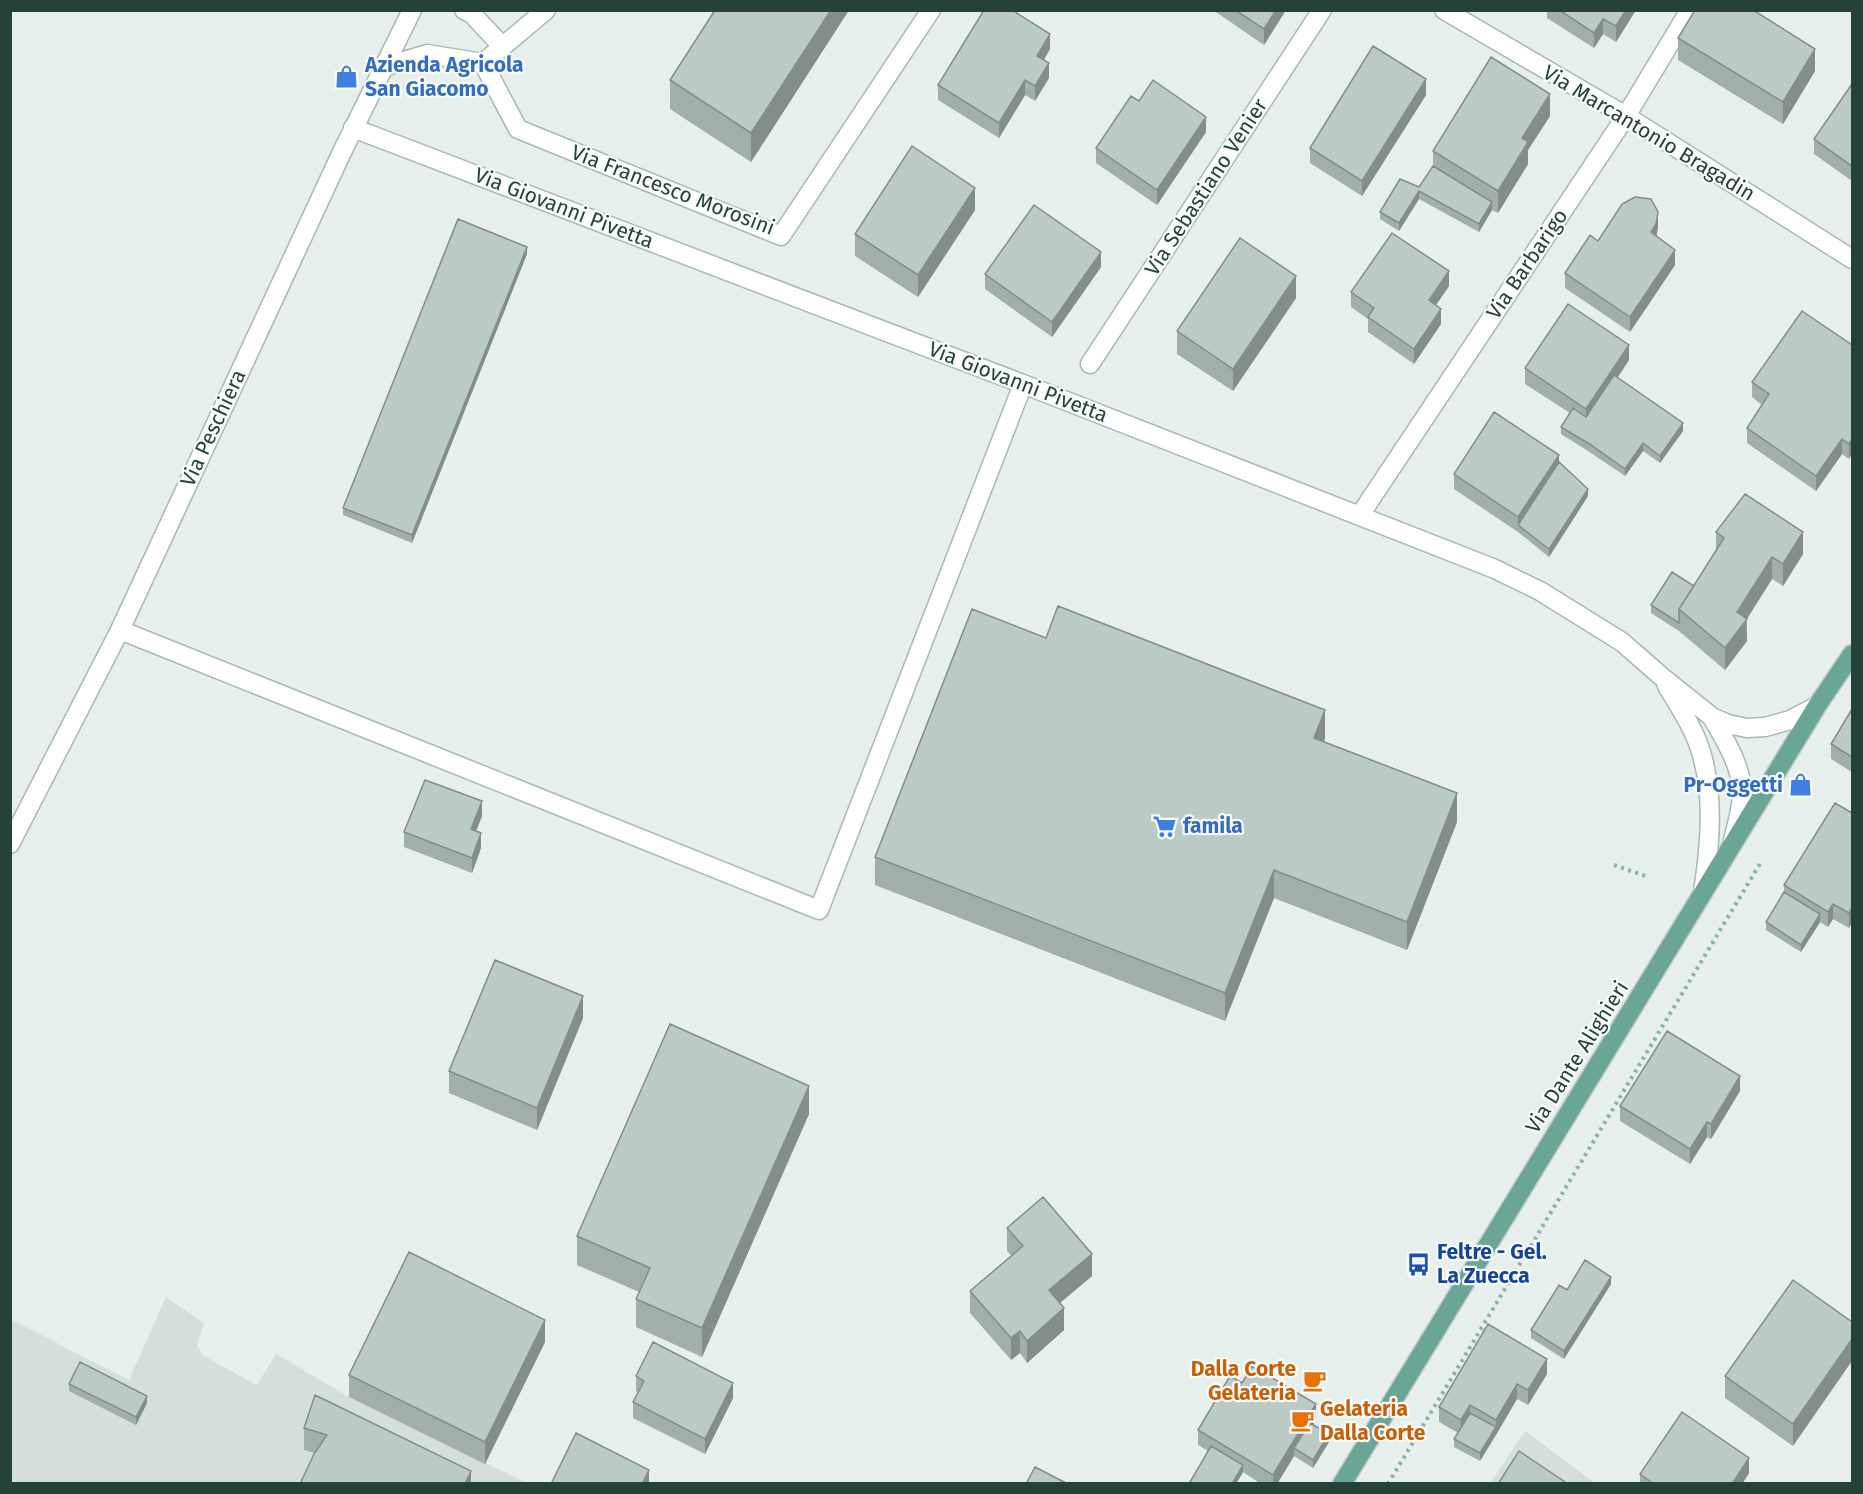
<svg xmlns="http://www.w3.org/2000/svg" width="1863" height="1494" font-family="'Fira Sans',sans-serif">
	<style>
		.built { fill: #d4dfda }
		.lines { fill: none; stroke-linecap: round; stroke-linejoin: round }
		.street-casing { stroke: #a8b8b2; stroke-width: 21 }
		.primary-casing { stroke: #c2cac8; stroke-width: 21 }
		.path { stroke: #86b3a5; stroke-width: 4; stroke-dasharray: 3 4.5; stroke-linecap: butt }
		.street { stroke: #fff; stroke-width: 18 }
		.primary { stroke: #6aa596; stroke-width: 18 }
		.wall { fill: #a1aea9 }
		.shaded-wall { fill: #838d89 }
		.building { fill: #bbcac4; stroke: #838d89; stroke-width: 1.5 }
		.labels { text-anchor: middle; stroke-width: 4.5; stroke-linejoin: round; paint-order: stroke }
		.shop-label { font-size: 21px; font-weight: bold; fill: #366cbe; stroke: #f7fbf9; text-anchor: start }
		.street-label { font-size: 21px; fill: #24423a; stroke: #f7fbf9 }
		.transit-label { font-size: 21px; font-weight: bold; fill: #164399; stroke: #f7fbf9; text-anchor: start }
		.food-label { font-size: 21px; font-weight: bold; fill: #c56008; stroke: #f7fbf9; text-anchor: end }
	</style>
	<rect width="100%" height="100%" fill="#e6efeb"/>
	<path class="built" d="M166,1297L204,1323L197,1345L202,1355L257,1385L276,1354L349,1397L527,1483H11L10,1319L129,1380Z
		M1525,1431L1595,1483L1490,1484Z"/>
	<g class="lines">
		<defs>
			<path id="street" d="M464,10L472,14L503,47
				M1444,10L1626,116L1852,259
				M483,63L518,129L781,236L931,10
				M384,67L427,54L483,63L546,10
				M353,128L1023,384L1495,569L1540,591L1622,642L1662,677L1712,717L1728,724L1747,728L1765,727L1790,720L1817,706
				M1090,364L1322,10
				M1360,515L1626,116L1690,10
				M120,630L819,910L1023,384
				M1667,686C1679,706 1693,727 1700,749C1715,794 1710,846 1703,892
				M1712,717C1725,740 1741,765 1742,792C1742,808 1737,824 1733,840
				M10,844L120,630L342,152L412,10"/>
			<path id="primary" d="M1342,1484L1817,706L1852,654"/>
		</defs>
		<use href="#street" class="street-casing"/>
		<use href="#primary" class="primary-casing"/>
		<path class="path" d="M1614,865L1648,877
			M1388,1484L1761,862"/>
		<use href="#street" class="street"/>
		<use href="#primary" class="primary"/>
	</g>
	<path class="wall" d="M849,10L751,162L670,109V80Z
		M1213,10H1286L1264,45Z
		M1547,10H1636L1616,42L1603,34L1594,48L1547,18Z
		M1678,38L1815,71L1783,124L1678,60Z
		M1050,49L1044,60L1049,78L1035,101L1025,95L999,138L938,100V85Z
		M1852,84V181L1814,154V139Z
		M1426,95L1362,196L1310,163V148Z
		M1139,101L1206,132L1157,205L1096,163V148Z
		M1550,116L1528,150V164L1498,213L1492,210L1479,232L1419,199L1399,231L1380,219V212L1419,187L1433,166V151Z
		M975,210L918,297L855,256V234Z
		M1658,227L1656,236L1675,265L1630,332L1565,288V273L1598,241Z
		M527,254L412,543L343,515V508Z
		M1101,267L1052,337L985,289V274Z
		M1449,286L1436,305L1441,324L1414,364L1368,332V319L1351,307V292Z
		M1296,298L1233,391L1177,354V331Z
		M1852,345L1849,459L1842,454L1816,491L1747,443V428L1762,405L1752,397V382Z
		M1629,360L1618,377L1683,431L1660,463L1643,451L1625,476L1591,453L1561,434V427L1570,413L1525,384V368Z
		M1559,462L1588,496L1549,557L1518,532L1454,489V474Z
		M1716,532L1803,554L1783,586L1772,579L1747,619V641L1725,670L1679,631L1651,613V605L1694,586L1716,550Z
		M1046,638L1325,738L1324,742L1457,822L1407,950L1274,898L1225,1021L875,885V857Z
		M1852,709V772L1831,759V744Z
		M1852,813V922L1849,928L1833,919L1828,927L1820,922L1801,952L1766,930V922L1784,892V885Z
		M482,816L476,831L481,848L472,873L404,847V832Z
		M583,1018L537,1130L449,1093V1071Z
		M1740,1091L1711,1139L1707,1137L1690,1164L1620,1121V1106Z
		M809,1114L702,1357L636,1327V1299L639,1292L577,1265V1236Z
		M1007,1228L1092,1276L1060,1303L1064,1330L1027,1363L1020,1353L1011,1360L970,1313V1291L1012,1256L1007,1251Z
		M1793,1280V1446L1725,1398V1376Z
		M1611,1284L1564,1359L1531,1338V1330L1567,1290Z
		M545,1342L485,1464L349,1397V1375Z
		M1547,1374L1528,1405L1517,1399L1480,1461L1454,1447V1439L1458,1433L1439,1422V1407Z
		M636,1376L733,1398L705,1454L633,1418V1402L638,1393L636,1391Z
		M1242,1383L1316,1420L1313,1424L1329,1442L1313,1468L1294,1456L1277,1484H1261L1243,1472L1236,1484H1190V1482L1208,1451L1198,1445V1430Z
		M69,1384L147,1403L136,1425L69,1391Z
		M315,1395L471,1484L314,1453L304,1450V1428Z
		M1749,1473L1742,1484H1640V1474Z"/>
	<path class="shaded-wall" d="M831,10H849L751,162V133Z
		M1276,10H1286L1264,45V29Z
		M1626,10H1636L1616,42V26Z
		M1603,19V34L1594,48V33Z
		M1050,34V49L1037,71V56Z
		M1815,49V71L1783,124V102Z
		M1049,63V78L1035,101V86Z
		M1426,79V95L1362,196V181Z
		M1025,80V95L999,138V123Z
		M1550,94V116L1528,150V164L1498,213V191L1522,138Z
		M1206,117V132L1157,205V190Z
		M975,188V210L918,297V275Z
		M1419,191V199L1399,231V223Z
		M1492,202V210L1479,232V224Z
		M1658,212V227L1656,239L1651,232Z
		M527,247V254L412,543V535Z
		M1675,250V265L1630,332V317Z
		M1101,252V267L1052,337V322Z
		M1449,271V286L1429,315V300Z
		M1296,276V298L1233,391V369Z
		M1441,309V324L1414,364V349Z
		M1629,345V360L1586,425V409Z
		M1683,423V431L1660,463V456Z
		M1842,439V454L1816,491V476Z
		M1852,439V454L1849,459V444Z
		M1643,443V451L1625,476V469Z
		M1559,455V470L1518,525V517Z
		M1588,489V496L1549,557V549Z
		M1803,532V554L1783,586V564Z
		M1772,557V579L1746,620L1747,641L1725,670V648L1737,612Z
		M1325,710V738L1314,767V738Z
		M1457,793V822L1407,950V922Z
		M482,801V816L471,844V829Z
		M481,833V848L472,873V858Z
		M1274,870V898L1225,1021V993Z
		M1833,904V919L1828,927V912Z
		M1852,907V922L1849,928V913Z
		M1820,914V922L1801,952V945Z
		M583,996V1018L537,1130V1108Z
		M1740,1076V1091L1711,1139V1124Z
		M809,1086V1114L702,1357V1328Z
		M1707,1122V1137L1690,1164V1149Z
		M1092,1254V1276L1049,1312V1290Z
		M1611,1277V1284L1564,1359V1351Z
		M1064,1308V1330L1027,1363V1341Z
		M545,1320V1342L485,1464V1442Z
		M1020,1331V1353L1011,1360V1338Z
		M1852,1339V1361L1793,1446V1424Z
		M1547,1359V1374L1528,1405V1390Z
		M733,1383V1398L705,1454V1439Z
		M1517,1384V1399L1496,1435V1420Z
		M147,1396V1403L136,1425V1417Z
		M1316,1404V1420L1297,1450L1294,1448V1456L1277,1484H1273V1475Z
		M1470,1405V1420L1461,1435V1420Z
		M1496,1427V1435L1480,1461V1453Z
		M1329,1434V1442L1313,1468V1460Z
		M1749,1458V1473L1742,1484H1732Z
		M1243,1465V1472L1236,1484H1232Z
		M649,1470V1484H642Z
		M471,1471V1484H465Z"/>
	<path class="building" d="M715,10H831L751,133L670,80Z
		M984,10H1012L1050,34L1037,56L1049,63L1035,86L1025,80L999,123L938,85Z
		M1235,10H1276L1264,29Z
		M1559,10H1626L1616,26L1603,19L1594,33Z
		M1695,10H1753L1815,49L1783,102L1678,38Z
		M1373,46L1426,79L1362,181L1310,148Z
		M1491,57L1550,94L1522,138L1528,142L1498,191L1433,151Z
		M1153,80L1206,117L1157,190L1096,148L1131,96L1139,101Z
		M1852,84V166L1814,139Z
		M912,146L975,188L918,275L855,234Z
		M1433,166L1492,202L1479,224L1419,191L1399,223L1380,212L1400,179L1419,187Z
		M1635,197L1651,199L1658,212L1656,224L1651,232L1675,250L1630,317L1565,273L1590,235L1598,241L1622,204Z
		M1034,205L1101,252L1052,322L985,274Z
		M458,219L527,247L412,535L343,508Z
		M1392,233L1449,271L1429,300L1441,309L1414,349L1368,317L1374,308L1351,292Z
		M1240,238L1296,276L1233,369L1177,331Z
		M1568,304L1629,345L1586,409L1525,368Z
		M1802,311L1852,345V439L1849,444L1842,439L1816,476L1747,428L1769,394L1752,382Z
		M1614,375L1683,423L1660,456L1643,443L1625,469L1591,445L1561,427L1573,408L1586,417Z
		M1494,412L1559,455L1518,517L1454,474Z
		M1559,462L1588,489L1549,549L1518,525Z
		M1745,494L1803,532L1783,564L1772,557L1737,612L1747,619L1725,648L1679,609L1724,538L1716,532Z
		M1672,572L1694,586L1679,609V623L1651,605Z
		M1058,606L1325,710L1314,738L1457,793L1407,922L1274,870L1225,993L875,857L972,609L1046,638Z
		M1852,709V757L1831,744Z
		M425,780L482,801L471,829L481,833L472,858L404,832Z
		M1835,803L1852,813V907L1849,913L1833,904L1828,912L1784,885Z
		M1784,892L1820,914L1801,945L1766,922Z
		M495,960L583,996L537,1108L449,1071Z
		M670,1024L809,1086L702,1328L636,1299L650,1268L577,1236Z
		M1667,1031L1740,1076L1711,1124L1707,1122L1690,1149L1620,1106Z
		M1043,1197L1092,1254L1049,1290L1064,1308L1027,1341L1020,1331L1011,1338L970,1291L1023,1246L1007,1228Z
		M409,1252L545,1320L485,1442L349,1375Z
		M1585,1260L1611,1277L1564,1351L1531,1330L1559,1285L1567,1290Z
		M1793,1280L1852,1322V1339L1793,1424L1725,1376Z
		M1488,1324L1547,1359L1528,1390L1517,1384L1496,1420L1470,1405L1461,1420L1439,1407Z
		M653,1342L733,1383L705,1439L633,1402L644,1381L636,1376Z
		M80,1362L147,1396L136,1417L69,1384Z
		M1252,1366L1316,1404L1273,1475L1198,1430L1230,1376L1242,1383Z
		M315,1395L471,1471L465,1484H300L314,1454L327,1435L304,1428Z
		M1682,1412L1749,1458L1732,1484H1654L1640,1474Z
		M1470,1413L1496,1427L1480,1453L1454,1439Z
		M1310,1423L1329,1434L1313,1460L1294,1448Z
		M576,1433L649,1470L642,1484H551Z
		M1211,1446L1243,1465L1232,1484H1193L1190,1482Z
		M1519,1451L1568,1484H1498Z
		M1035,1467L1068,1484H1026Z"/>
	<defs>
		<symbol id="shop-bare" viewBox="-9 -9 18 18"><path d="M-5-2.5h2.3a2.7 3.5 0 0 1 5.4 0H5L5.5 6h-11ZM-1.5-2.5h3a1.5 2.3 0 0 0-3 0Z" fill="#3f7fe0" stroke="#f7fbf9" stroke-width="2.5" paint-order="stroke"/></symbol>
		<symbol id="supermarket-bare" viewBox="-9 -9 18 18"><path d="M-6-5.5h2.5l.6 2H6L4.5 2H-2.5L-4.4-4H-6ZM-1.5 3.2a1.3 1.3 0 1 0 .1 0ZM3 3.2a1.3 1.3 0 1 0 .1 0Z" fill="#3f7fe0" stroke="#f7fbf9" stroke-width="2.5" paint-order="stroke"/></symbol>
		<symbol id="bus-bare" viewBox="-9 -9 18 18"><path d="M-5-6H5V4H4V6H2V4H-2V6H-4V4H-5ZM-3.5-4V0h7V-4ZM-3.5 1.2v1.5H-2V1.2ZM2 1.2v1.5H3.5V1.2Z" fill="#1a4fb4" stroke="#f7fbf9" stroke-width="2.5" paint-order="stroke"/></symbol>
		<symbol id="cafe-bare" viewBox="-9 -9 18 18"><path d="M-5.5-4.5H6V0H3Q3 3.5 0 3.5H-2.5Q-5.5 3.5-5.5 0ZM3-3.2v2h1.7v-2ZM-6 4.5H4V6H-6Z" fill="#e8710a" stroke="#f7fbf9" stroke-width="2.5" paint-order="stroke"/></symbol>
	</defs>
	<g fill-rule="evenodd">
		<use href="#shop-bare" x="330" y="60" width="33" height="33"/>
		<use href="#shop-bare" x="1784" y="768" width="33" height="33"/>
		<use href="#supermarket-bare" x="1148" y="810" width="33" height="33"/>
		<use href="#bus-bare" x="1402" y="1248" width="33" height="33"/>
		<use href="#cafe-bare" x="1298" y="1364" width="33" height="33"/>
		<use href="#cafe-bare" x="1286" y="1404" width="33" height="33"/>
	</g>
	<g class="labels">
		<g class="shop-label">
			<text x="365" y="72">Azienda Agricola<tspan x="365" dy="24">San Giacomo</tspan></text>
			<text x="1783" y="792" text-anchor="end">Pr-Oggetti</text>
			<text x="1183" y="833">famila</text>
		</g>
		<g class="street-label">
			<text transform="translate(1649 133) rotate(31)" y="7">Via Marcantonio Bragadin</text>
			<text transform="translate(1206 187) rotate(-57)" y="7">Via Sebastiano Venier</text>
			<text transform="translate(673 190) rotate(21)" y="7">Via Francesco Morosini</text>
			<text transform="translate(564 208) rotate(21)" y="7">Via Giovanni Pivetta</text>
			<text transform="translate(1527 264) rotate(-56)" y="7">Via Barbarigo</text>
			<text transform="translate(1018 382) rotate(21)" y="7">Via Giovanni Pivetta</text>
			<text transform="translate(213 428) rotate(-65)" y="7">Via Peschiera</text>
			<text transform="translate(1577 1057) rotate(-58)" y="7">Via Dante Alighieri</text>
		</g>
		<g class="transit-label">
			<text x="1437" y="1259">Feltre - Gel.<tspan x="1437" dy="24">La Zuecca</tspan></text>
		</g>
		<g class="food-label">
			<text x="1296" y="1376">Dalla Corte<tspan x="1296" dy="24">Gelateria</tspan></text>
			<text x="1320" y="1416" text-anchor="start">Gelateria<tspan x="1320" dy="24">Dalla Corte</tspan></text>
		</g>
	</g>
	<rect width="1863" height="1494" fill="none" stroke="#24423a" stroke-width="24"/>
</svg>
